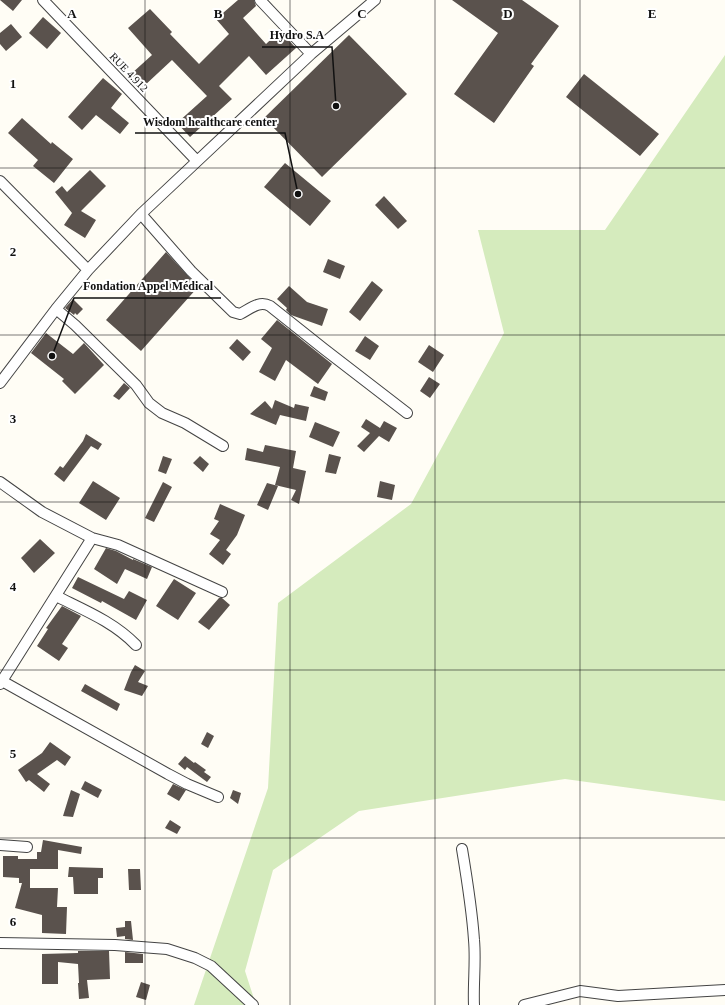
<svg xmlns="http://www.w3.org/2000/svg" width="725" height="1005" font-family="Georgia,serif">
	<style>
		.green { fill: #d5ebbd }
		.building { fill: #5a524d }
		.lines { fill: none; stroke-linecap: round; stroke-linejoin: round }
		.minor-casing { stroke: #444; stroke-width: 12 }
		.minor { stroke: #fff; stroke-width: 10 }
		.grid { fill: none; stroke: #111; stroke-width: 1; stroke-opacity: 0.55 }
		.labels { text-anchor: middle; stroke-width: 4; stroke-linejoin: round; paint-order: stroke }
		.street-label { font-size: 11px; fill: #111; stroke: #fff }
		.grid-label { font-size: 13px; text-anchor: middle; font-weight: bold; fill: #111; stroke: #fff; stroke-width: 4; stroke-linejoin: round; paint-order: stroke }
		.leader { fill: none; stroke: #111; stroke-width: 1.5 }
		.callout-dot { fill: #111; stroke: #fff; stroke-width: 1.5 }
		.callout-label { font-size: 12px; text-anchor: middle; font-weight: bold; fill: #111; stroke: #fff; stroke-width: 4; stroke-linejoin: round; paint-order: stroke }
	</style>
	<rect width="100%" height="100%" fill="#fffdf5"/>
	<path class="green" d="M725,55V801L565,779L359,811L273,870L245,971L256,1005H194L268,788L278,603L411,504L504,333L478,230H605Z"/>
	<path class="building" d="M0,0H22L13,11Z
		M238,0H254L256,6L243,18L266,44L280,31L296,48L266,75L249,56L219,86L232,99L190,137L177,123L207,96L172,60L143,87L131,74L152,55L128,28L150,9L172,32L170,34L199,64L229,34L216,19Z
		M452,0H522L559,26L531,64L534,66L494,123L454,94L498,33Z
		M43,17L61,33L47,49L29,33Z
		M11,24L22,37L6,51L0,44V33Z
		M349,35L407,94L322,177L264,118Z
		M584,74L659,134L640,156L566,97Z
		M103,78L122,94L111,108L129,123L120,134L96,115L82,130L68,117Z
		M22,118L51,144L52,142L73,159L54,183L33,166L38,160L8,133Z
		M285,163L331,201L310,226L264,187Z
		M90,170L106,186L81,211L96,220L85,238L64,225L72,213L55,192L62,186L67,192Z
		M384,196L407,221L398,229L375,205Z
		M166,252L198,287L141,351L106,320Z
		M328,259L345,266L340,279L323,272Z
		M372,281L383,290L360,321L349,312Z
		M289,286L307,302L328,309L322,326L291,315L286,310L287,308L277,299Z
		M73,299L83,309L77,315L75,313L74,315L65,308Z
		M277,320L332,364L318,384L286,360L275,381L259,372L272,348L261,339Z
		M46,333L73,354L84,343L104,365L75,394L62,381L64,379L31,353Z
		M365,336L379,346L370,360L355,351Z
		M237,339L251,352L243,361L229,348Z
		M429,345L444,355L433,372L418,362Z
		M429,377L440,384L430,398L420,391Z
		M124,383L130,388L119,400L113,396Z
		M314,386L328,392L325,401L310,396Z
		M275,400L294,408L295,404L309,407L306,421L280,415L276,425L250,414L265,401L272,409Z
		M366,419L380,428L384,421L397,428L389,442L379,436L364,452L357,446L370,433L361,427Z
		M315,422L340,432L333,447L309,437Z
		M86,434L102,444L98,450L91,446L64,482L54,474L60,466L63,468L83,441Z
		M265,445L296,451L293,468L306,471L299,504L291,500L296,490L275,485L280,467L245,460L247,448L263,452Z
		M329,454L341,457L336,474L325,472Z
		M163,456L172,459L166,474L158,471Z
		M200,456L209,464L203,472L193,463Z
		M93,481L120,498L106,520L79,503Z
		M380,481L395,485L392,500L377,497Z
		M163,482L172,487L154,522L145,518Z
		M267,483L278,486L268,510L257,505Z
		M220,504L245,515L237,535L226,550L231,554L223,565L209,554L220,540L210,534L219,521L214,519Z
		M40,539L55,553L34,573L21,558Z
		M106,548L116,551L133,560V559L152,567L147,579L125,569L117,584L94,569Z
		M78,577L124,599L129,591L147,600L136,620L102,601L101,603L72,588Z
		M174,579L196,593L178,620L156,606Z
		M219,598H222L230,605L209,630L198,622Z
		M62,606L81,616L62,644L68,648L59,661L37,646L48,629L46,628Z
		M135,665L145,671L138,682L148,686L142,696L124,690L131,672Z
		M85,684L120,704L117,711L81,691Z
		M207,732L214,736L208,748L201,744Z
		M50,742L71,757L65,766L57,760L37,774L50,784L44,792L29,780L26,782L18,770L42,753Z
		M185,756L194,763L195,762L206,770L204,772L211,777L207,782L187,767L185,770L178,764Z
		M85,781L102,790L98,798L81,789Z
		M173,784L186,790L179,801L167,794Z
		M71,790L80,794L73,817L63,816Z
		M233,790L241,793L238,804L230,798Z
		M170,820L181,827L177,834L165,828Z
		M43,840L82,847L81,854L58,850V869H30V888H58L57,907H67L66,934L42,933V915L15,908L22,883H19V878L3,877V856H18V859H37V852H41Z
		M69,867L103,868V878H98V894H74L73,877H68Z
		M128,869H140L141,890H129Z
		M125,921H131L133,940L125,939V936L117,937L116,928L125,927Z
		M78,951H109L110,979L87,980L89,998L79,999L78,983H79L78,964L58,962V984H42V954L78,953Z
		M125,952L143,954V963H125Z
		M141,982L150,985L146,1000L136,997Z"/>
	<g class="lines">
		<defs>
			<path id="minor" d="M43,0L197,161
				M260,0L311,54
				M0,181L88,270
				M141,214L191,271L233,312L240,314C250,309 259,300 270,306L324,349L407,413
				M56,309L75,325L136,385L149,403L162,413L185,423L223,446
				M0,383L56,309L88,270L141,214L311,54L375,0
				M0,482L42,512L92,538L118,545L222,592
				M56,596C84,610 114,622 136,645
				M2,681L168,774L187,784L218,797
				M0,684L92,538
				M0,845L27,847
				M462,849C467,879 472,910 474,940C476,962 473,984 474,1005
				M0,943L115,945L167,949L195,958L211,966L253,1005
				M524,1005L580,991L618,996L725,990"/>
		</defs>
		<use href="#minor" class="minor-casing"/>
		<use href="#minor" class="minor"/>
	</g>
	<path class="grid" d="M145,0V1005M290,0V1005M435,0V1005M580,0V1005M0,168H725M0,335H725M0,502H725M0,670H725M0,838H725"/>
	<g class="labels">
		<g class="street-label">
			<text transform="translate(129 72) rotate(46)" y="4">RUE 4.912</text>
		</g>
	</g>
	<g class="grid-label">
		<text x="72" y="18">A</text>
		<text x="218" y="18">B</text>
		<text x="362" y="18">C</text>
		<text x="508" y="18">D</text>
		<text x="652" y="18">E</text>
		<text x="13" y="88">1</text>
		<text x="13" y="256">2</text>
		<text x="13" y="423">3</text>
		<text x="13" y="591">4</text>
		<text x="13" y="758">5</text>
		<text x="13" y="926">6</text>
	</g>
	<path class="leader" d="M336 106L332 47H262M298 194L285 133H135M52 356L74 298H221"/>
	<g class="callout-dot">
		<circle cx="336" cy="106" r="4"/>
		<circle cx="298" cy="194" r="4"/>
		<circle cx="52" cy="356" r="4"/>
	</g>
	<g class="callout-label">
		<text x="297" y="39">Hydro S.A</text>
		<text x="210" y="126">Wisdom healthcare center</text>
		<text x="148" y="290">Fondation Appel Médical</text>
	</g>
</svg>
